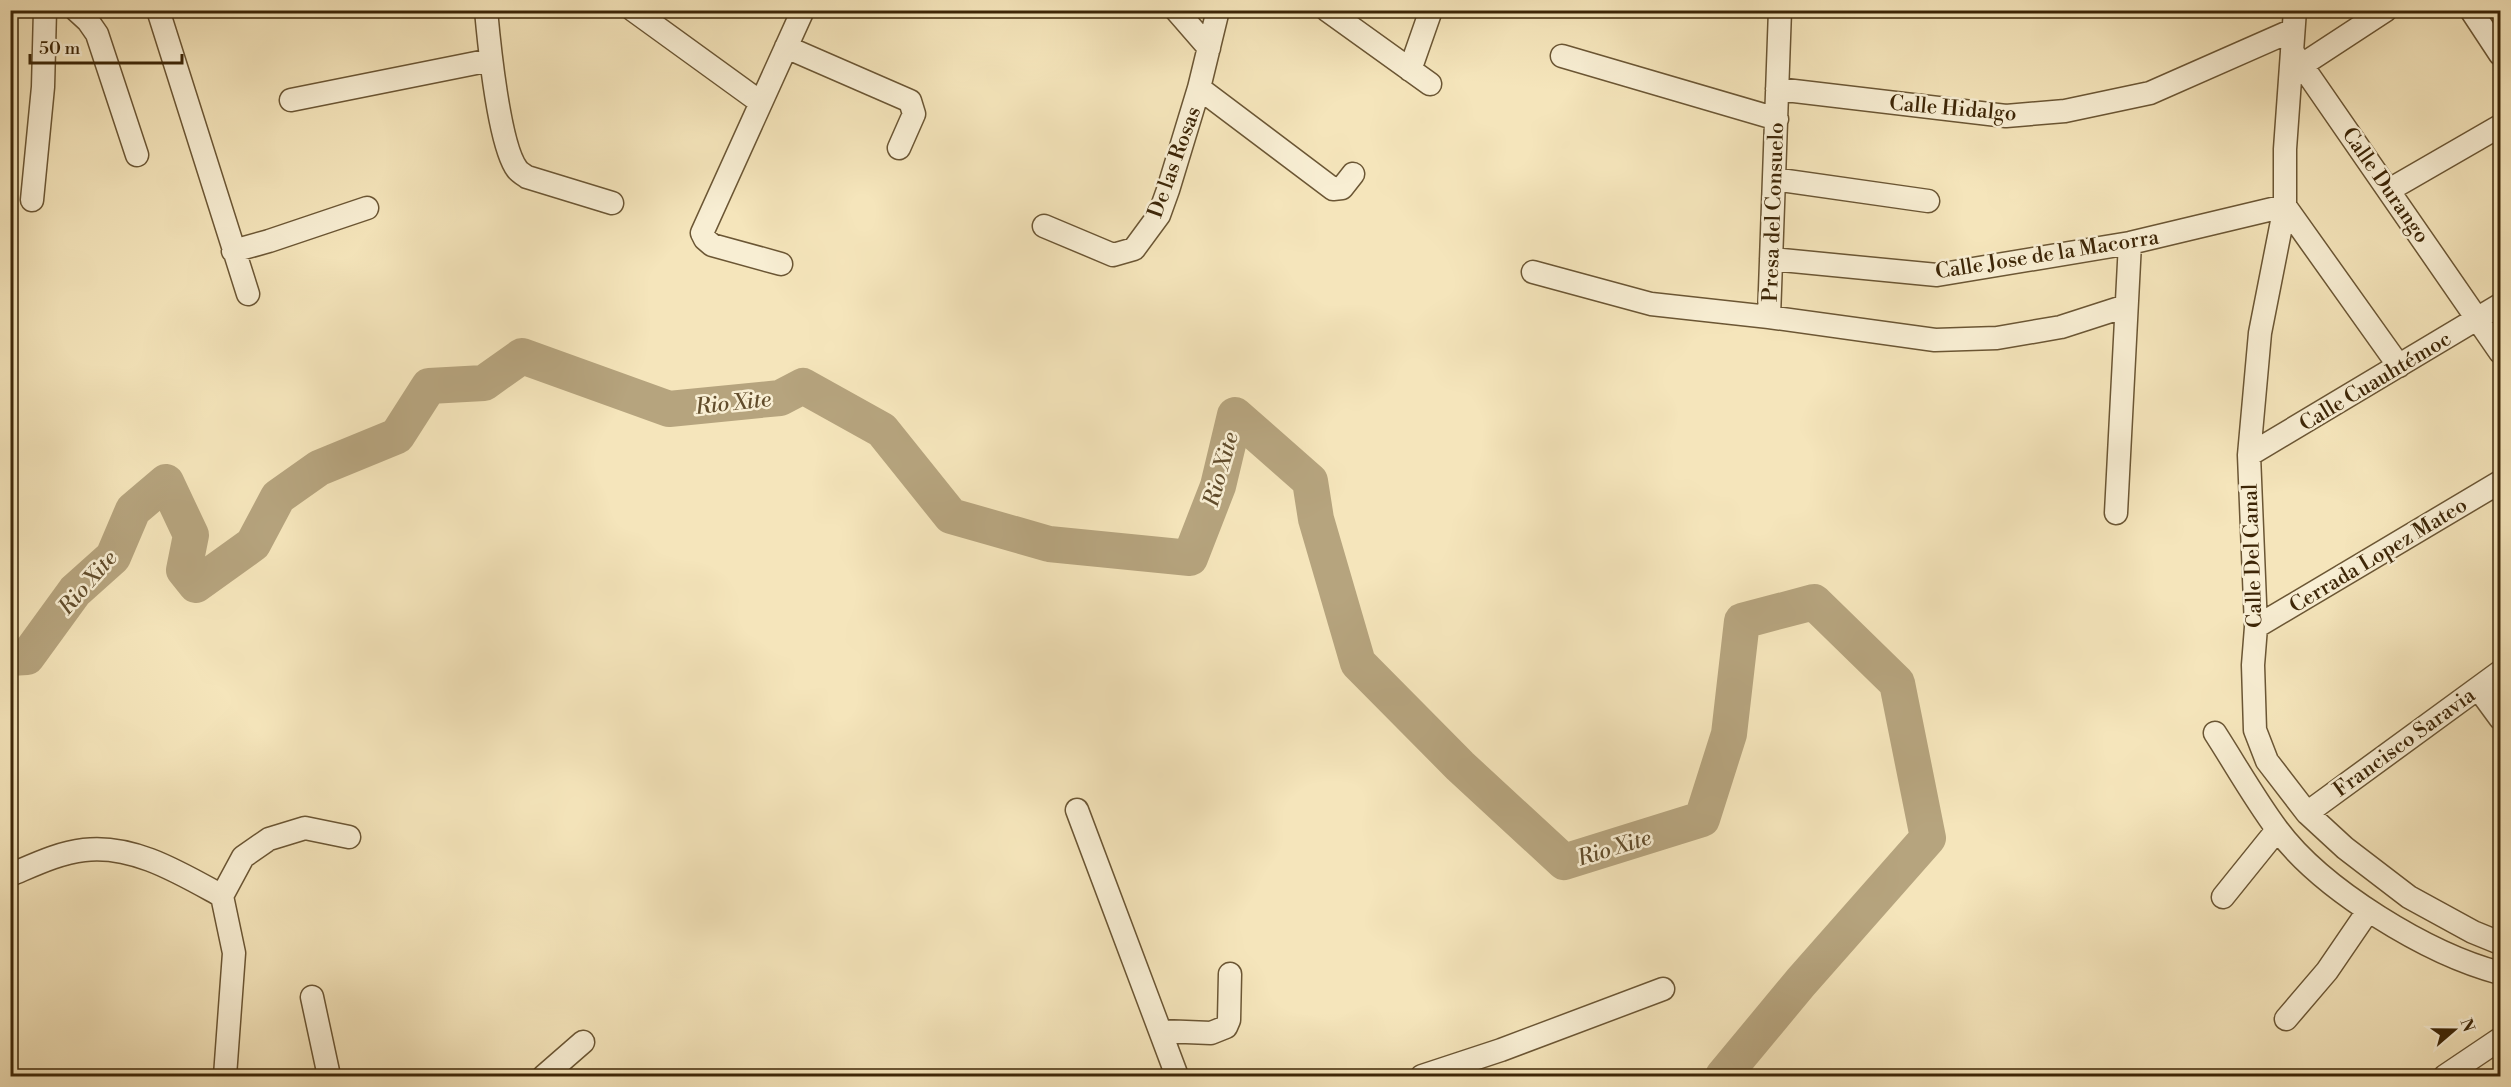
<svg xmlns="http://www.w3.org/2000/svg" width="2511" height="1087" font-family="'Libre Bodoni',serif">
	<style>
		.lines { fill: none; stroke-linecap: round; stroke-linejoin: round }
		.river { stroke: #b6a47e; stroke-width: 36 }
		.minor-casing { stroke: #6b5634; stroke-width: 25 }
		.minor { stroke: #f8eed3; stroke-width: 22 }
		.labels { text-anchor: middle; stroke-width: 5; stroke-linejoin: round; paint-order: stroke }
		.street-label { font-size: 21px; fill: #3d2607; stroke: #f8eed3 }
		.water-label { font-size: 22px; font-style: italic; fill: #614c2b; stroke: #f8eed3 }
	</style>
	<rect width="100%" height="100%" fill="#f5e5bb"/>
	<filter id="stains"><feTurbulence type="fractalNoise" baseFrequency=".00333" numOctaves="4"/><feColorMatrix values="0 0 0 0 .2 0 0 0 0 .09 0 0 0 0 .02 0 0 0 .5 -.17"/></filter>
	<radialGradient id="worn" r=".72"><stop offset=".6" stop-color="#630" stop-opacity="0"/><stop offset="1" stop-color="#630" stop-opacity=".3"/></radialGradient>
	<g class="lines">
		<path class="river" d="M10,658L27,657L75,591L113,557L133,510L166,482L191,535L184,570L196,585L253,544L278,497L319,468L397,436L429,386L484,383L522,356L669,409L780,398L803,386L882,430L951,516L1049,544L1190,558L1218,486L1235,415L1310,481L1316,519L1358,663L1460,766L1564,862L1702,819L1729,734L1742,621L1814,602L1897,683L1928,838L1801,982L1723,1076"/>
		<defs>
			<path id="minor" d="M76,10L88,21L97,34L137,155
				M158,10L248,294
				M486,10C489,43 499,145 517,169C519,172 524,175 527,177L612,203
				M633,10L760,102
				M1176,10L1209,48
				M1327,10L1430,84
				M2295,10L2285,149V206L2260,333L2249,455L2256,627L2253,665L2255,730L2267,761L2307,813L2345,848L2409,897L2473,932L2500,943
				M2471,10L2500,54
				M786,47L910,101L914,114L899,148
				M2292,51L2500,352
				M1562,56L1777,119
				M2302,65L2386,10
				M1410,70L1431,10
				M1199,88L1333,189L1342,188L1353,174
				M1777,89L2006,116L2065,111L2150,93L2293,30
				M291,100L491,60
				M1774,179L1928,201
				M2389,190L2500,126
				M32,200L43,87L45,10
				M1044,226L1113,255L1134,249L1159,215L1168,190L1199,88L1218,10
				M233,251L269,241L367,208
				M1771,259L1937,275L2130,243L2285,206L2399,366
				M781,264L712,245L705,239L702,233L803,10
				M1533,272L1651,304L1769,317L1935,340L1997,338L2061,327L2126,306
				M1769,317L1780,10
				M2249,455L2500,305
				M2116,513L2130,243
				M2256,627L2500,482
				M2478,688L2500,718
				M2215,733C2235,764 2254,798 2277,829C2322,890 2428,954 2500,973
				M1077,810L1177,1076
				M2307,813L2500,672
				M10,875C34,865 58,853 84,850C133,844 180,873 222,896L243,857L269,839L305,828L349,837
				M222,896L234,953L225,1076
				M2223,897L2277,830
				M312,997L329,1076
				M2286,1019L2327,971L2368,911
				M1161,1031L1211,1033L1226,1027L1229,1020L1230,974
				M544,1076L583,1042
				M1422,1076L1501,1050L1663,989
				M2445,1076L2500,1039"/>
		</defs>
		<use href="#minor" class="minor-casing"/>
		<use href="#minor" class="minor"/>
	</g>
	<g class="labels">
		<g class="street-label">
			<text transform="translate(1953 108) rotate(5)" y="7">Calle Hidalgo</text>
			<text transform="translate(1174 162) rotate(-70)" y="7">De las Rosas</text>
			<text transform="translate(2386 185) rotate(55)" y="7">Calle Durango</text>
			<text transform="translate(1773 212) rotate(-88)" y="7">Presa del Consuelo</text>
			<text transform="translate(2047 254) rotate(-9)" y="7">Calle Jose de la Macorra</text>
			<text transform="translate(2375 381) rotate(-31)" y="7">Calle Cuauhtémoc</text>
			<text transform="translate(2378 555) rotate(-31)" y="7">Cerrada Lopez Mateo</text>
			<text transform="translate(2252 556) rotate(-92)" y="7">Calle Del Canal</text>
			<text transform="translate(2404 742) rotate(-36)" y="7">Francisco Saravia</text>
		</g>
		<g class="water-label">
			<text transform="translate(733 402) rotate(-6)" y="8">Rio Xite</text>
			<text transform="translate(1220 469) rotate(-74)" y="8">Rio Xite</text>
			<text transform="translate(87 582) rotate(-49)" y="8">Rio Xite</text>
			<text transform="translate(1614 847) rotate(-17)" y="8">Rio Xite</text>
		</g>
	</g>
	<rect width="2511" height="1087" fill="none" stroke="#f5e5bb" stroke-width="36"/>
	<rect x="12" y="12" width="2487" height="1063" fill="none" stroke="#3d2607" stroke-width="3"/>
	<rect x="18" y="18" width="2475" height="1051" fill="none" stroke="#3d2607" stroke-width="1.5"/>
	<g transform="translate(2454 1030) rotate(70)" stroke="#f8eed3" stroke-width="4.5" paint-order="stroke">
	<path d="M0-4.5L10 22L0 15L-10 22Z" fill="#3d2607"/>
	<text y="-9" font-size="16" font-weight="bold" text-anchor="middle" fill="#3d2607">N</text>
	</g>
	<path d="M30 54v9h152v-9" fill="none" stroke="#3d2607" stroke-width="3"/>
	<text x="39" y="54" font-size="18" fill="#3d2607" stroke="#f8eed3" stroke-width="4.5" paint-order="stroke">50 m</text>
	<rect width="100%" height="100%" filter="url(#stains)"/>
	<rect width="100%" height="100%" fill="url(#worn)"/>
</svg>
